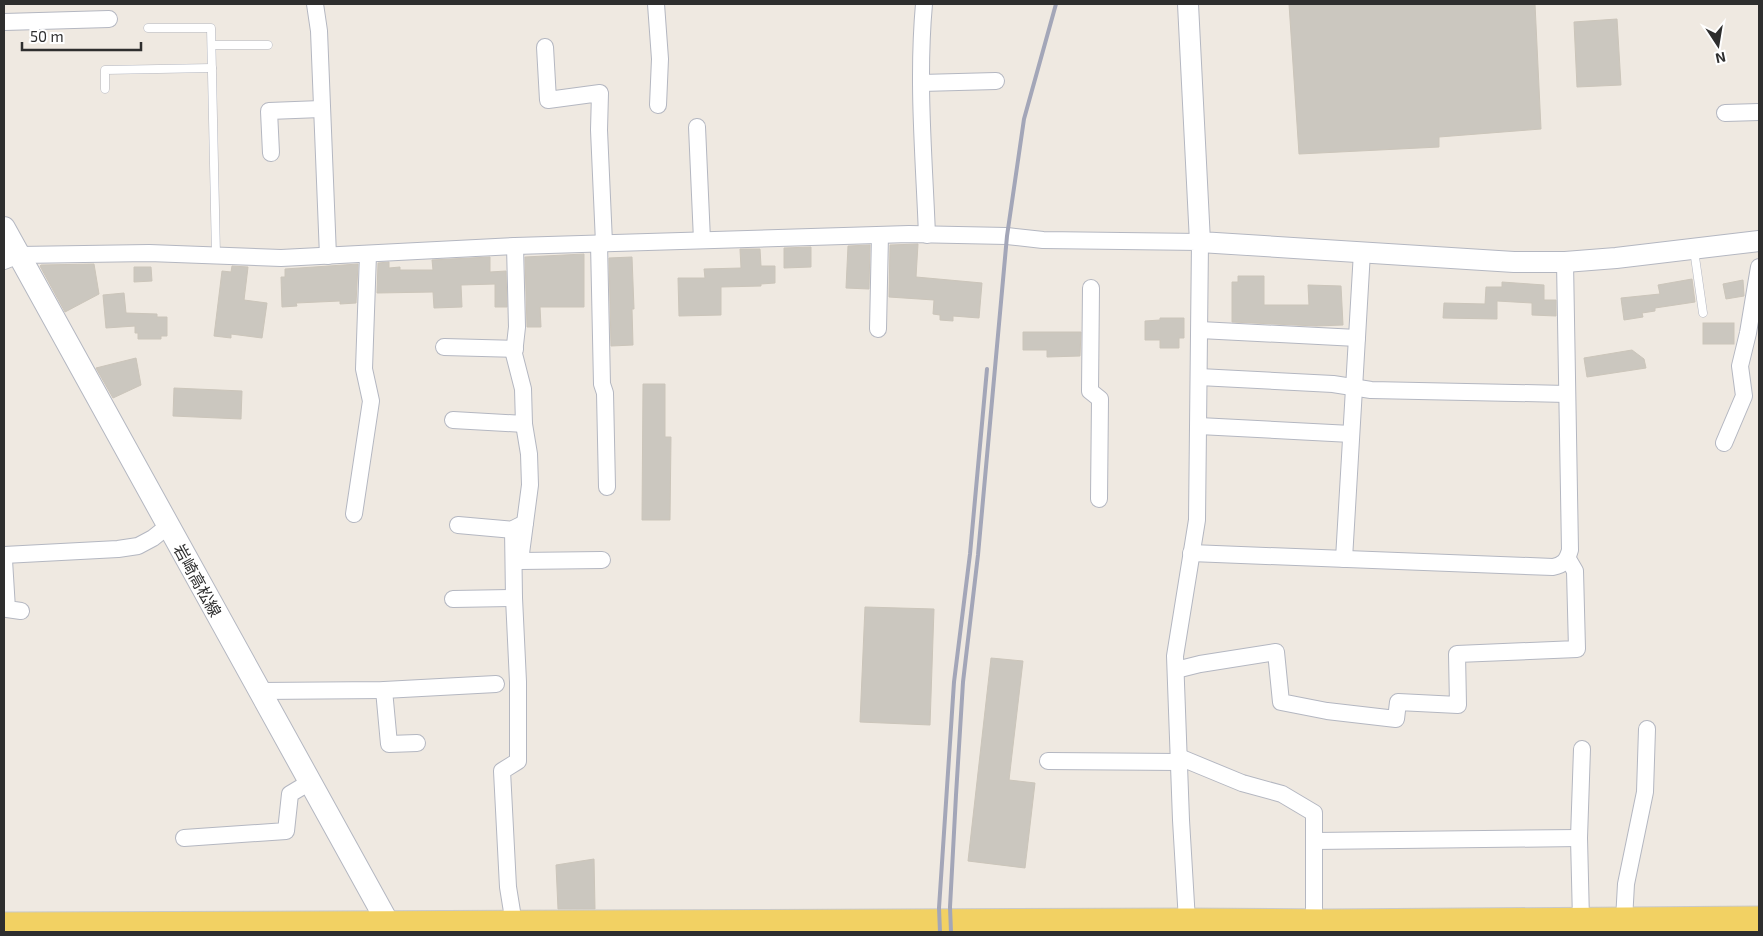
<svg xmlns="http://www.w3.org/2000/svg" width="1763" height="936" font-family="'Exo 2','Noto Sans JP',sans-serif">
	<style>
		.building { fill: #cbc7bf; stroke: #cbc5ba }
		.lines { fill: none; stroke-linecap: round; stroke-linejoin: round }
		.service-casing { stroke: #b4b7c1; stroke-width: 9 }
		.minor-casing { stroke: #b4b7c1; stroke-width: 18 }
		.tertiary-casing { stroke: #b4b7c1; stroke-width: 22 }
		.secondary-casing { stroke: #b4b7c1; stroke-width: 24 }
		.primary-casing { stroke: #c9c9c9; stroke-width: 27 }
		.service { stroke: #fff; stroke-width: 8 }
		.minor { stroke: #fff; stroke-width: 16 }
		.tertiary { stroke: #fff; stroke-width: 20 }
		.secondary { stroke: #fff; stroke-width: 22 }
		.primary { stroke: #f2d163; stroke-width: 25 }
		.rail { stroke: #a3a6b8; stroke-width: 4 }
		.labels { text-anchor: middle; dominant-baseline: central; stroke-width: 4; stroke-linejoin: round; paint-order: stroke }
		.street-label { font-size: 16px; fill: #2e2e2e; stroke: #fff }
	</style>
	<rect width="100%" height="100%" fill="#efe9e1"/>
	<g class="building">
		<path d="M 1289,4 L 1535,4 L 1541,129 L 1439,137 L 1439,147 L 1299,154 Z"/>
		<path d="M 1617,19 L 1621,85 L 1577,87 L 1574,22 Z"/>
		<path d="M 918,244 L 916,277 L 982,283 L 979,318 L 953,316 L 953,321 L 940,320 L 940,315 L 933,314 L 934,300 L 889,297 L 890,245 Z"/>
		<path d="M 870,245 L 869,289 L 846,288 L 848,246 Z"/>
		<path d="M 811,247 L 811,267 L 784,268 L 784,248 Z"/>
		<path d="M 740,249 L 760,249 L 761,266 L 775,266 L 775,283 L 761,284 L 761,286 L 721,287 L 721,315 L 679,316 L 678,278 L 705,278 L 704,269 L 741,268 Z"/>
		<path d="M 584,254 L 584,307 L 540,307 L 541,327 L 527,327 L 525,257 Z"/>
		<path d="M 490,257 L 490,272 L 506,271 L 507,307 L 495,307 L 495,284 L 461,285 L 462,307 L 434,308 L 433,292 L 377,293 L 378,263 L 389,262 L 389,268 L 400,267 L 400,270 L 433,270 L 432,260 Z"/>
		<path d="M 632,257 L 634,309 L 632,309 L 633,345 L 611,346 L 609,258 Z"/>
		<path d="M 94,264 L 99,294 L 65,312 L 40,266 L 41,265 Z"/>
		<path d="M 358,264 L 356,303 L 340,304 L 340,301 L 296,303 L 297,306 L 282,307 L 281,277 L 285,277 L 285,269 Z"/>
		<path d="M 232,266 L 248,267 L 244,300 L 267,303 L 262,338 L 231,334 L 231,338 L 214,336 L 222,271 L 231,272 Z"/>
		<path d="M 134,267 L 151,267 L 152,281 L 134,282 Z"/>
		<path d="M 1238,276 L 1264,276 L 1264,305 L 1309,305 L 1308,285 L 1341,286 L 1343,325 L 1316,326 L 1232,322 L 1232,282 L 1238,282 Z"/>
		<path d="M 1692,279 L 1695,302 L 1655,308 L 1655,311 L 1642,313 L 1643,317 L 1624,320 L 1621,298 L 1660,294 L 1658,285 Z"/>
		<path d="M 1743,280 L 1744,296 L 1726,299 L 1723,284 Z"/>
		<path d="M 1502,282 L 1544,285 L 1544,300 L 1556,300 L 1556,316 L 1532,315 L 1532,303 L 1497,301 L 1497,319 L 1443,318 L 1444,303 L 1485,304 L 1486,287 L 1502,287 Z"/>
		<path d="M 124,293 L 126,313 L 157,314 L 157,317 L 167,317 L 167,336 L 161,336 L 161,339 L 138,339 L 138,333 L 135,333 L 135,326 L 106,328 L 103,295 Z"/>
		<path d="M 1160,318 L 1184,318 L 1184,338 L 1179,338 L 1179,348 L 1160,348 L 1160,340 L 1145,340 L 1145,321 L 1160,320 Z"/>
		<rect x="1703" y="323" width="31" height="21"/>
		<path d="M 1023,332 L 1081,332 L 1080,356 L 1047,357 L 1047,350 L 1023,350 Z"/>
		<path d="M 1632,350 L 1644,359 L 1646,368 L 1587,377 L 1584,358 Z"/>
		<path d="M 136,358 L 141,385 L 113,398 L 96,368 Z"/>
		<path d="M 643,384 L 665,384 L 665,437 L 671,437 L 670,520 L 642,520 Z"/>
		<path d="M 174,388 L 242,391 L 241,419 L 173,416 Z"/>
		<path d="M 865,607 L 934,609 L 930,725 L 860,722 Z"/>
		<path d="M 991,658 L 1023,661 L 1009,780 L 1035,783 L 1025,868 L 968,861 Z"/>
		<path d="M 594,859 L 595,909 L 558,909 L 556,865 Z"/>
	</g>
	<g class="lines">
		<defs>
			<g id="service">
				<path d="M 148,28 L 211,28 L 216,255"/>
				<path d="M 212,45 L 268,45"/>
				<path d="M 105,89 L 105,70 L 212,68"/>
				<path d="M 1694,250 L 1703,313"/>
			</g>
			<g id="minor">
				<path d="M 315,4 L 319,31 L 328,256"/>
				<path d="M 656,4 L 660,59 L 658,105"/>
				<path d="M 924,4 C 917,81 924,158 927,235"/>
				<path d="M 4,22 L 109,19"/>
				<path d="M 545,47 L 548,100 L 600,93 L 599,130 L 604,243"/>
				<path d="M 921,83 L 996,81"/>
				<path d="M 1725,113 L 1759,112"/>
				<path d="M 697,127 L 702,240"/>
				<path d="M 271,153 L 269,111 L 321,109"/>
				<path d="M 599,243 L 602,384 L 605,393 L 607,487"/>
				<path d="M 4,261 L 19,255 L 149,253 L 281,258 L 515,246 L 909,234 L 1007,236 L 1043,240 L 1200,242 L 1197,520 L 1175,656 L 1181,820 L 1187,921"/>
				<path d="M 1091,288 L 1090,391 L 1100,399 L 1099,499"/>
				<path d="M 878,329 L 880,235"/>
				<path d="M 1200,330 L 1357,338"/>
				<path d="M 444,347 L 515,349"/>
				<path d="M 1199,377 L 1333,384 L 1371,390 L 1567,394"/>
				<path d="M 453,420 L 524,424 L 523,389 L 514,354 L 517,327 L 515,246"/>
				<path d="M 524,424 L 529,454 L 530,485 L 520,561 L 602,560"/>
				<path d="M 1199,426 L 1351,434"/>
				<path d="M 1724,443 L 1744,396 L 1740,366 L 1748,333 L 1759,267"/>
				<path d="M 354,514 L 371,401 L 364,369 L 368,254"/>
				<path d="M 458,525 L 514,530"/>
				<path d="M 1191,553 L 1553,567 C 1563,565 1567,561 1570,550 L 1565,262"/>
				<path d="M 4,555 L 118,549 L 138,546 L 153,538 L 168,526"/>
				<path d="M 1344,559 L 1362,252"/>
				<path d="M 4,560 L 7,609 L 21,611"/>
				<path d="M 453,599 L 514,598"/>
				<path d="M 1176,670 L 1200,664 L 1276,652 L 1281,702 L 1327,711 L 1396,719 L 1398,702 L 1458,705 L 1457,654 L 1577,649 L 1575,571 L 1568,559"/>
				<path d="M 384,690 L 389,744 L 417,743"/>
				<path d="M 260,691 L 384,690 L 496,684"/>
				<path d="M 1179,757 L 1242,783 L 1282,794 L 1314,813 L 1314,930"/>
				<path d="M 1048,761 L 1179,762"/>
				<path d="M 184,838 L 286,831 L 290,794 L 310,782"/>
				<path d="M 1315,841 L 1579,838"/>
				<path d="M 1581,920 L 1579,838 L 1582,749"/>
				<path d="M 1624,920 L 1626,884 L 1645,792 L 1647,729"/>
				<path d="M 514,924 L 508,887 L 502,771 L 518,761 L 518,682 L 514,598 L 513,529 L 525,523"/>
			</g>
			<path id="tertiary" d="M 1188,4 L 1200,242 L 1514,262 L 1565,262 L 1616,258 L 1759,241"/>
			<path id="secondary" d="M 4,228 L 393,932"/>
			<path id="primary" d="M 4,925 L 1187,921 L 1328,922 L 1759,919"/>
		</defs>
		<use href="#service" class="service-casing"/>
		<use href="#minor" class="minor-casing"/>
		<use href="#tertiary" class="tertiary-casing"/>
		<use href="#secondary" class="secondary-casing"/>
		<use href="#primary" class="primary-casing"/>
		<use href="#service" class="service"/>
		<use href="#minor" class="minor"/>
		<use href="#tertiary" class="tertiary"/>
		<use href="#secondary" class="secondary"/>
		<use href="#primary" class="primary"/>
		<g class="rail">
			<path d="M 940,932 L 939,908 L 954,682 L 970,554 L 987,369"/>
			<path d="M 951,932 L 950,907 L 956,795 L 963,682 L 978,555 L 1007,236 L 1024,119 L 1056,4"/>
		</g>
	</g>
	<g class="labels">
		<g class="street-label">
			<text transform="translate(198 580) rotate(61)">岩崎高松線</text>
		</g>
	</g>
	<rect width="1763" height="936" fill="none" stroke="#2e2e2e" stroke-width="10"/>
	<g transform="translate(1718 45) rotate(168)" stroke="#ffffff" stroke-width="4" paint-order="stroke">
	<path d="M0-4L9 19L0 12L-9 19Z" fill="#2e2e2e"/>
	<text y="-8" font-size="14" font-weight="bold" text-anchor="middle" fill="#2e2e2e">N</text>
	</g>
	<path d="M22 42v8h119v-8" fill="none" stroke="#2e2e2e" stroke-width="2.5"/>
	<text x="30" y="42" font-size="15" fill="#2e2e2e" stroke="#ffffff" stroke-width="4" paint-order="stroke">50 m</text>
</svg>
